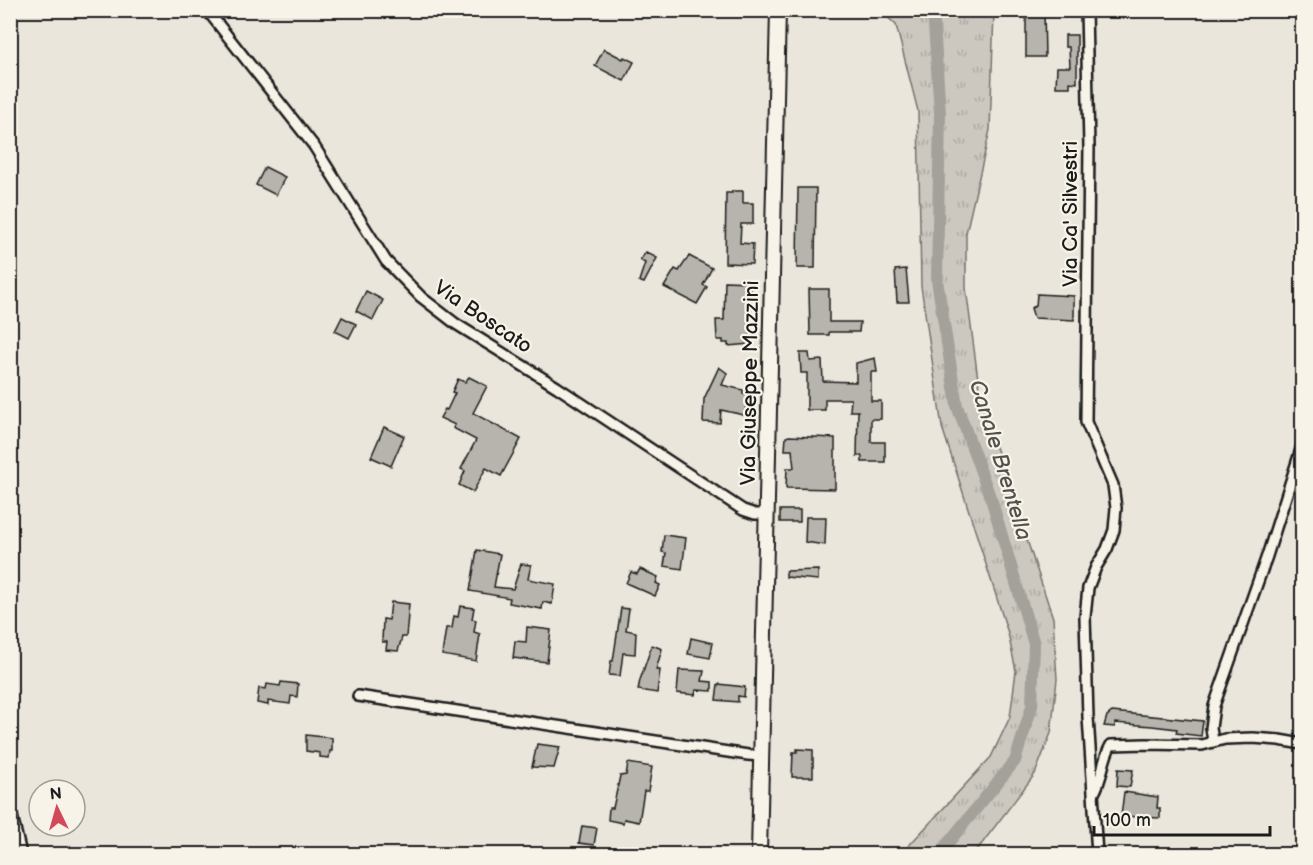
<svg xmlns="http://www.w3.org/2000/svg" width="1313" height="865" font-family="'Balsamiq Sans',sans-serif">
	<style>
		.grass { fill: url(#grass-tufts); stroke: #74726e; stroke-width: 1.5 }
		.lines { fill: none; stroke-linecap: round; stroke-linejoin: round }
		.canal { stroke: #a3a19a; stroke-width: 12 }
		.building { fill: #b6b4ac; stroke: #1c1c1c; stroke-width: 1.5 }
		.street-casing { stroke: #1c1c1c; stroke-width: 14 }
		.secondary-casing { stroke: #1c1c1c; stroke-width: 18 }
		.street { stroke: #f7f3e8; stroke-width: 9 }
		.secondary { stroke: #f7f3e8; stroke-width: 14 }
		.labels { text-anchor: middle; dominant-baseline: central; stroke-width: 4.5; stroke-linejoin: round; paint-order: stroke }
		.street-label { font-size: 21px; fill: #1c1c1c; stroke: #f7f3e8 }
		.water-label { font-size: 22px; font-style: italic; fill: #52514e; stroke: #f7f3e8 }
	</style>
	<defs>
		<pattern id="grass-tufts" width="24" height="20" patternUnits="userSpaceOnUse" patternTransform="scale(1.5)"><rect width="24" height="20" fill="#ccc8c0"/><path d="M3 7l-1-3M5 7V3M7 7l1-3M15 17l-1-3M17 17v-4M19 17l1-3" fill="none" stroke="#afaba4"/></pattern>
	</defs>
	<rect width="100%" height="100%" fill="#eae6dc"/>
	<filter id="ink" filterUnits="userSpaceOnUse"><feTurbulence type="fractalNoise" baseFrequency=".0167" numOctaves="2"/><feDisplacementMap in="SourceGraphic" scale="12" xChannelSelector="R" yChannelSelector="G"/><feConvolveMatrix kernelMatrix="1 2 1 2 8 2 1 2 1" color-interpolation-filters="sRGB"/></filter>
	<g filter="url(#ink)">
		<path class="grass" d="M 881,11 L 994,11 L 990,130 L 966,233 L 966,288 L 981,402 L 1053,618 L 1057,679 L 1051,733 L 1035,774 L 974,854 L 901,854 L 991,757 L 1010,717 L 1016,671 L 1008,633 L 942,427 L 921,286 L 918,111 L 896,25 Z"/>
		<g class="lines">
			<path class="canal" d="M 933,10 L 940,113 L 937,280 L 957,406 L 993,505 L 1034,644 L 1032,706 L 1015,761 L 939,854"/>
		</g>
		<g class="building">
			<path d="M 1026,10 L 1044,10 L 1045,57 L 1026,57 Z"/>
			<path d="M 1065,35 L 1077,35 L 1077,83 L 1070,82 L 1070,87 L 1056,87 L 1057,67 L 1070,67 L 1069,47 L 1065,47 Z"/>
			<path d="M 604,49 L 623,59 L 624,57 L 634,62 L 624,81 L 595,66 Z"/>
			<path d="M 265,167 L 285,177 L 276,195 L 256,185 Z"/>
			<path d="M 798,188 L 816,188 L 815,268 L 797,268 Z"/>
			<path d="M 732,191 L 743,191 L 743,203 L 753,203 L 753,224 L 741,224 L 740,243 L 753,244 L 752,264 L 725,263 L 726,193 L 732,193 Z"/>
			<path d="M 646,252 L 657,258 L 644,283 L 639,281 L 645,263 L 640,260 Z"/>
			<path d="M 689,256 L 712,268 L 703,285 L 707,287 L 697,304 L 664,287 L 675,269 L 679,271 Z"/>
			<path d="M 906,269 L 909,302 L 897,302 L 895,270 Z"/>
			<path d="M 725,281 L 751,282 L 750,344 L 728,346 L 728,343 L 723,343 L 723,340 L 717,340 L 716,320 L 724,320 Z"/>
			<path d="M 809,289 L 829,289 L 829,322 L 860,322 L 859,332 L 829,332 L 829,335 L 810,335 Z"/>
			<path d="M 366,291 L 383,300 L 373,320 L 356,311 Z"/>
			<path d="M 1037,294 L 1074,296 L 1074,320 L 1034,318 L 1031,308 L 1036,306 Z"/>
			<path d="M 342,317 L 356,324 L 349,338 L 335,331 Z"/>
			<path d="M 800,353 L 809,353 L 810,361 L 822,360 L 823,381 L 856,382 L 856,363 L 875,358 L 877,372 L 871,372 L 871,401 L 881,401 L 881,419 L 871,419 L 871,442 L 885,442 L 885,462 L 862,462 L 862,456 L 857,456 L 858,411 L 850,411 L 851,399 L 825,399 L 825,410 L 807,410 L 807,373 L 801,373 Z"/>
			<path d="M 719,367 L 727,373 L 722,385 L 743,390 L 743,394 L 749,395 L 744,415 L 721,410 L 720,423 L 703,422 L 704,399 Z"/>
			<path d="M 469,377 L 487,386 L 473,413 L 521,439 L 501,476 L 486,468 L 473,492 L 459,485 L 465,471 L 461,469 L 476,440 L 453,428 L 455,425 L 440,418 L 445,409 L 447,410 L 455,393 L 452,392 L 458,379 L 465,382 Z"/>
			<path d="M 384,427 L 404,436 L 391,466 L 371,457 Z"/>
			<path d="M 789,436 L 835,438 L 835,489 L 786,488 L 787,468 L 794,468 L 792,450 L 785,450 L 786,437 Z"/>
			<rect x="780" y="510" width="20" height="12"/>
			<path d="M 806,517 L 826,517 L 825,545 L 805,542 Z"/>
			<path d="M 664,535 L 686,538 L 682,569 L 664,566 L 666,553 L 662,552 Z"/>
			<path d="M 477,550 L 500,554 L 494,587 L 513,589 L 521,564 L 531,565 L 528,579 L 555,584 L 552,604 L 543,602 L 542,609 L 509,603 L 510,598 L 470,591 Z"/>
			<path d="M 640,569 L 658,577 L 656,583 L 660,585 L 655,596 L 626,583 L 631,572 L 637,574 Z"/>
			<path d="M 818,570 L 818,580 L 786,577 L 786,571 Z"/>
			<path d="M 391,602 L 409,604 L 406,637 L 402,637 L 398,651 L 386,650 L 387,642 L 382,642 L 383,619 L 389,620 Z"/>
			<path d="M 460,606 L 474,608 L 472,619 L 476,620 L 474,632 L 480,634 L 476,661 L 442,655 L 446,628 L 452,628 L 454,616 L 458,617 Z"/>
			<path d="M 621,608 L 629,609 L 626,630 L 636,632 L 635,654 L 623,653 L 620,676 L 609,675 L 611,661 L 613,661 Z"/>
			<path d="M 527,627 L 551,630 L 547,662 L 513,658 L 515,641 L 526,642 Z"/>
			<path d="M 691,638 L 713,643 L 710,658 L 688,654 Z"/>
			<path d="M 652,645 L 662,649 L 656,670 L 660,670 L 657,693 L 638,690 L 640,680 Z"/>
			<path d="M 679,670 L 704,671 L 702,681 L 712,682 L 712,691 L 696,690 L 695,695 L 677,693 Z"/>
			<path d="M 281,682 L 298,684 L 297,697 L 291,696 L 290,704 L 268,701 L 268,705 L 257,703 L 259,688 L 266,689 L 267,684 L 280,686 Z"/>
			<path d="M 718,684 L 745,687 L 744,697 L 738,696 L 738,702 L 716,700 Z"/>
			<path d="M 1112,712 L 1203,721 L 1201,736 L 1176,733 L 1177,729 L 1152,726 L 1115,723 L 1115,727 L 1104,726 L 1107,716 Z"/>
			<path d="M 306,735 L 332,738 L 332,751 L 330,751 L 329,758 L 320,757 L 320,753 L 306,751 Z"/>
			<path d="M 537,744 L 560,747 L 554,768 L 532,767 Z"/>
			<path d="M 797,749 L 813,750 L 813,777 L 792,777 L 793,752 L 797,752 Z"/>
			<path d="M 628,763 L 652,767 L 648,791 L 644,791 L 639,822 L 624,819 L 623,823 L 608,820 L 609,808 L 613,808 L 620,776 L 626,775 Z"/>
			<path d="M 1118,769 L 1133,770 L 1130,787 L 1117,786 Z"/>
			<path d="M 1124,792 L 1158,797 L 1157,808 L 1160,808 L 1160,818 L 1121,816 Z"/>
			<path d="M 582,826 L 597,828 L 594,845 L 579,843 Z"/>
		</g>
		<g class="lines">
			<defs>
				<g id="street">
					<path d="M 207,10 L 314,146 L 386,261 L 421,297 L 456,324 L 557,387 L 743,510 L 755,514 L 768,514"/>
					<path d="M 1086,10 L 1089,147 L 1086,422 L 1113,485 L 1116,508 L 1114,530 L 1107,549 L 1096,567 L 1088,588 L 1085,617 L 1088,717 L 1097,854"/>
					<path d="M 358,696 L 748,755 L 761,756"/>
					<path d="M 1213,741 L 1211,728 L 1214,706 L 1267,556 L 1302,446"/>
					<path d="M 1094,793 C 1103,778 1102,760 1111,745 L 1146,744 L 1202,745 L 1225,739 L 1253,738 L 1279,740 L 1302,744"/>
					<path d="M 10,807 L 21,854"/>
				</g>
				<path id="secondary" d="M 759,854 L 778,10"/>
			</defs>
			<use href="#street" class="street-casing"/>
			<use href="#secondary" class="secondary-casing"/>
			<use href="#street" class="street"/>
			<use href="#secondary" class="secondary"/>
		</g>
	</g>
	<g class="labels">
		<g class="street-label">
			<text transform="translate(1070 214) rotate(-90)">Via Ca' Silvestri</text>
			<text transform="translate(483 317) rotate(34)">Via Boscato</text>
			<text transform="translate(750 383) rotate(-89)">Via Giuseppe Mazzini</text>
		</g>
		<g class="water-label">
			<text transform="translate(1000 460) rotate(73)">Canale Brentella</text>
		</g>
	</g>
	<rect width="1313" height="865" fill="none" stroke="#f7f3e8" stroke-width="36"/>
	<rect x="18" y="18" width="1277" height="829" fill="none" stroke="#1c1c1c" stroke-width="2" filter="url(#ink)"/>
	<g transform="translate(57 808) rotate(355)"><circle r="28" fill="#f7f3e8" stroke="#9f9d96" stroke-width="1.5"/>
	<path d="M0-4.5L10 22L0 15L-10 22Z" fill="#d1495b"/>
	<text y="-9" font-size="16" font-weight="bold" text-anchor="middle" fill="#1c1c1c">N</text>
	</g>
	<path d="M1094 826v9h176v-9" fill="none" stroke="#1c1c1c" stroke-width="3"/>
	<text x="1103" y="826" font-size="18" fill="#1c1c1c" stroke="#f7f3e8" stroke-width="4.5" paint-order="stroke">100 m</text>
</svg>
